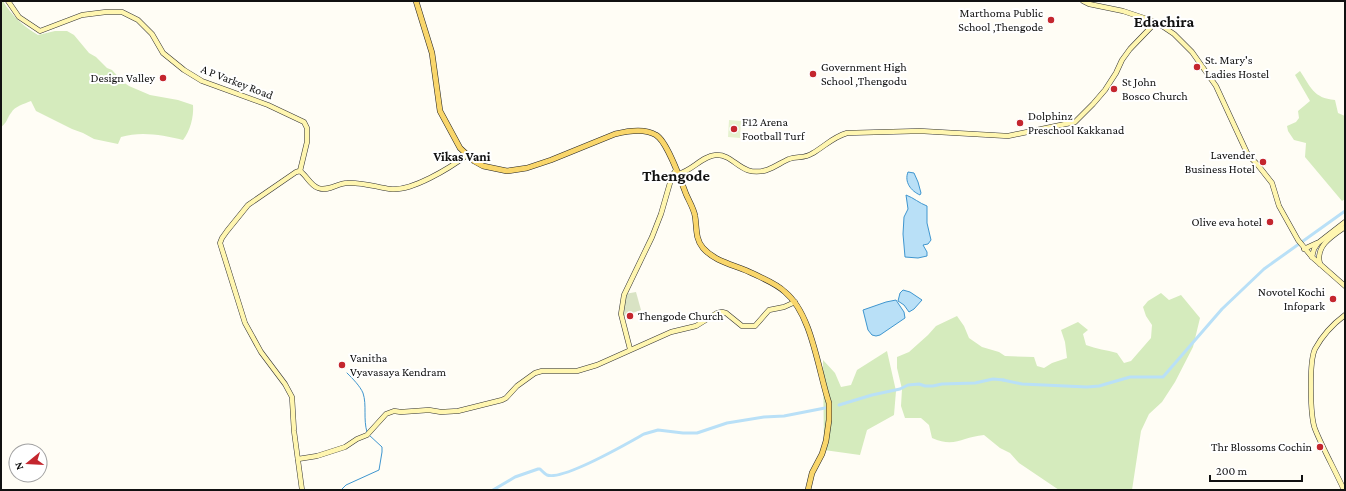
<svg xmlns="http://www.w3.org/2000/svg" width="1346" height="491" font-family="'Crimson Pro',serif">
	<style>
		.green { fill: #d5ebbd }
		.cemetery { fill: #d9e3c4 }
		.pitch { fill: #e6f2cf }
		.water { fill: #b9e0f7; stroke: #3f96cf }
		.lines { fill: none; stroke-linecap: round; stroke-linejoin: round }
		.stream { stroke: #3f96cf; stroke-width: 1 }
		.canal { stroke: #b9e0f7; stroke-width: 3 }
		.secondary-casing { stroke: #333; stroke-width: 5.5 }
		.primary-casing { stroke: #222; stroke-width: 6 }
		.secondary { stroke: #fff6b0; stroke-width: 4.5 }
		.primary { stroke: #f9d66b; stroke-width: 5 }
		.poi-dot { fill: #c4262e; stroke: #fff; stroke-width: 1.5 }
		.labels { text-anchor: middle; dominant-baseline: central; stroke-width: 4; stroke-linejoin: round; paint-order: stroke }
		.poi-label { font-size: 12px; fill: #111; stroke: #fff; text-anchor: start }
		.street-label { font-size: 12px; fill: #111; stroke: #fff }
		.neighbourhood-label { font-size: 13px; font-weight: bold; fill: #111; stroke: #fff }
		.district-label { font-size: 16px; font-weight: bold; fill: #111; stroke: #fff }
	</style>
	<rect width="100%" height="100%" fill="#fffdf5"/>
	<g class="green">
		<path d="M 1,1 L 3,1 C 11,15 24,27 38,35 L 55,31 L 67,31 L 74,35 L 89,53 L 96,57 L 107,68 L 112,70 L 123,82 L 129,86 L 150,95 L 178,100 L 193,105 C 194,117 190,131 183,140 C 163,135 141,131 121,137 L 118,144 L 94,139 L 83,133 L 72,129 L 36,111 L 31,101 C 24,104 15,106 11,113 C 7,118 7,123 1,127 Z"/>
		<path d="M 1300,71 C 1311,87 1313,98 1335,100 L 1338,113 L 1345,116 L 1345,199 L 1342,201 L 1305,157 L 1306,143 L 1294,140 L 1288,131 L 1287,126 L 1296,122 L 1299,118 L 1298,111 L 1310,101 L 1295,75 Z"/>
		<path d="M 1161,293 L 1169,300 L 1181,295 L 1200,318 L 1193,347 L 1175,382 L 1162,402 L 1149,414 L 1141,431 L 1132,490 L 1059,490 L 1019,463 L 1010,453 L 1000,448 L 984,435 C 962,437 955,448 932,438 L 929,425 L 921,418 L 905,418 L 901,406 L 902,389 L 897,368 L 897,357 L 909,352 L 928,335 L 936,326 L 957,316 L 964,326 L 969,338 L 982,347 L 999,352 L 1005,356 L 1034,357 L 1037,366 L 1044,368 L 1052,363 L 1067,358 L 1065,342 L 1061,330 L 1078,322 L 1088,330 L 1083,334 L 1086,345 C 1096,349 1107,350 1117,353 L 1124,363 L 1131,361 L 1151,338 L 1152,325 L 1146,316 L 1143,307 L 1148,301 Z"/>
		<path d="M 887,351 L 896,391 L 894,415 L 867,430 L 860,455 L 824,450 L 823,360 L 835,373 L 841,387 L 851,385 L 857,370 Z"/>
	</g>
	<path class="cemetery" d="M 636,292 L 641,310 L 624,316 L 625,294 Z"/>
	<path class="pitch" d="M 729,120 L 741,121 L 740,138 L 728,137 Z"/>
	<g class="water">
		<path d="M 908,172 L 914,173 L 918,182 L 921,193 L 920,195 C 911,191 904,182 908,172 Z"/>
		<path d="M 906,195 C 914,198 919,203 927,206 L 927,223 L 931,240 L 928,244 L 923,245 L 927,252 L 927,256 L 918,258 L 905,257 L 903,234 L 904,217 L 908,209 Z"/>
		<path d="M 903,290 L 910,292 L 922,300 L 914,309 L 909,312 L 904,305 L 898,301 L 900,293 Z"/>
		<path d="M 896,300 L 904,312 L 905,318 L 880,335 L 876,336 L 872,335 L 868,330 L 863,310 L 886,302 Z"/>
	</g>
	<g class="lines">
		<g class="stream">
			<path d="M 347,373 C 353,379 360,386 363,393 C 367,405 363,419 367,432"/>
			<path d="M 341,490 L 346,485 L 379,470 L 382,452 L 382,447 L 369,435"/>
		</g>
		<g class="canal">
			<path d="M 1003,380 L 1022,384 L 1087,387 L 1099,386 L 1130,377 L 1163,377 L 1222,309 L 1264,269 L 1345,211"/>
			<path d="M 839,405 L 872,395 L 900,389 L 908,385 L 919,384 L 925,386 L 933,386 L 942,384 L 975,383 L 993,379 L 1004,380"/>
			<path d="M 493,490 L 515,477 L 538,469 L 540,469 C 542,471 545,474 547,475 C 563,481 628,443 644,434 L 658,430 L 683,433 L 697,433 L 727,423 L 764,417 L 784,416 L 825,408"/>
		</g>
		<defs>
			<g id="secondary">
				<path d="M 8,1 L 19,17 L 40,31 L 82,15 L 106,12 L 122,12 L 138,20 L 152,34 L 163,53 L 184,70 L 202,81 L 268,105 L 304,122 L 307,128 L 307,142 L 300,171"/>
				<path d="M 1083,1 L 1089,4 L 1123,11 L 1156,22 L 1174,34 L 1192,52 L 1216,86 L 1248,155 L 1257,164 L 1272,183 L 1279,206 L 1298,240 L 1312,257 L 1345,286"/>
				<path d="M 300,171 L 296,172 L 248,205 L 227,231 L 222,238 L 220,243 L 245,323 L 261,352 L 285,384 L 292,397 L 294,431 L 302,490"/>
				<path d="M 300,171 C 307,176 310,185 318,188 C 328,192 338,183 347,183 C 362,182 376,187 390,189 C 411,192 450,168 467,155"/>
				<path d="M 678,174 C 692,171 702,156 716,155 C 735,154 740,178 767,170 C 775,167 782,162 789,159 C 798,156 804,159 813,153 C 825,146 833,137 847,133 L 920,131 L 1008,136 L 1075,122 L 1093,104 L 1105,90 L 1116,73 L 1122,60 L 1130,49 L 1156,22"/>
				<path d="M 1304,249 L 1317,243"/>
				<path d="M 1312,257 L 1314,249 L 1318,243 L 1345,222"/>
				<path d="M 1320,264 C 1315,246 1332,236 1345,227"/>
				<path d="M 630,349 L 621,314 L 624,295 L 652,237 L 661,214 L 672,176 L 676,170"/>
				<path d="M 298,459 L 317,456 L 345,447 L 357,439 L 367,435 L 386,414 L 394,411 L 401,412 L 429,410 L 441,412 L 458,411 L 502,400 L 506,398 L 517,386 L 535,373 L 542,371 L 577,371 L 597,365 L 671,332 L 696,326 L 717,313 L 722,312 L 726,313 L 742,326 L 755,326 L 769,310 L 784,307 L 795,302"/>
				<path d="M 1344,490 C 1335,470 1323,449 1315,429 C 1310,416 1309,361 1315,349 C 1322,336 1333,324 1345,315"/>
			</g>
			<path id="primary" d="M 416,1 L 432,53 L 440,111 L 460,148 L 474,161 L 483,166 L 507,171 L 527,168 L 551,160 L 615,134 C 627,131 645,128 656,135 C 667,141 681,181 686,194 C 689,201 694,209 695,216 C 697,227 695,239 703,248 C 716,263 737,265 754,274 C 764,279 777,284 785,292 C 812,314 818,370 829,403 L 829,420 L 826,441 L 822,454 L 812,473 L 808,490"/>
		</defs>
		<use href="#secondary" class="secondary-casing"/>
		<use href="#primary" class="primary-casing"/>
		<use href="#secondary" class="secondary"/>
		<use href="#primary" class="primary"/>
	</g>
	<g class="poi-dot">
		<circle cx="1051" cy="20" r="4"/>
		<circle cx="1197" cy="67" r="4"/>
		<circle cx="813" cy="74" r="4"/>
		<circle cx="163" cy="78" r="4"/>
		<circle cx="1114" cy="89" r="4"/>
		<circle cx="1020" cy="123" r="4"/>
		<circle cx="734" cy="129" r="4"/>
		<circle cx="1263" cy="162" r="4"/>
		<circle cx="1270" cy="222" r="4"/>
		<circle cx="1333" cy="299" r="4"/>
		<circle cx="630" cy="316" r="4"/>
		<circle cx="342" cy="365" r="4"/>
		<circle cx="1320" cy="447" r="4"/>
	</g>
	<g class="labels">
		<g class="poi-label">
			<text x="1043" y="13" text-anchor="end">Marthoma Public<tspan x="1043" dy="14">School ,Thengode</tspan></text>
			<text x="1205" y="60">St. Mary's<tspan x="1205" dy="14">Ladies Hostel</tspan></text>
			<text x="821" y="67">Government High<tspan x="821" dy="14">School ,Thengodu</tspan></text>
			<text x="155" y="78" text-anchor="end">Design Valley</text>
			<text x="1122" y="82">St John<tspan x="1122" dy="14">Bosco Church</tspan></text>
			<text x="1028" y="116">Dolphinz<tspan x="1028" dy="14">Preschool Kakkanad</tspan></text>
			<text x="742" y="122">F12 Arena<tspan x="742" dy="14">Football Turf</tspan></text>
			<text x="1255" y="155" text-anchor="end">Lavender<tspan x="1255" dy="14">Business Hotel</tspan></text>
			<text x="1262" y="222" text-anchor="end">Olive eva hotel</text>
			<text x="1325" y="292" text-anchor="end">Novotel Kochi<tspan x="1325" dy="14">Infopark</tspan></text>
			<text x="638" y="316">Thengode Church</text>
			<text x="350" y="358">Vanitha<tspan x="350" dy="14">Vyavasaya Kendram</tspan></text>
			<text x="1312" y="447" text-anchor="end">Thr Blossoms Cochin</text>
		</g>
		<g class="street-label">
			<text transform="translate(237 82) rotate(21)">A P Varkey Road</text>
		</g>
		<g class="neighbourhood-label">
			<text x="462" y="156">Vikas Vani</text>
		</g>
		<g class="district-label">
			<text x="1164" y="21">Edachira</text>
			<text x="676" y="175">Thengode</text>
		</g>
	</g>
	<rect width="1346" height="491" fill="none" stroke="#111111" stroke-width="4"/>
	<g transform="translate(28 463) rotate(252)"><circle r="19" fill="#ffffff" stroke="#a0a0a0"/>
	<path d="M0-3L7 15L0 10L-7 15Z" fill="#c4262e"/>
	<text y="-6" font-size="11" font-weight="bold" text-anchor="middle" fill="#111111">N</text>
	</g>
	<path d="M1210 475v6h92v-6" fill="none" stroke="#111111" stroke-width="2"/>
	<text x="1216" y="475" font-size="12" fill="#111111" stroke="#ffffff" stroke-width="3" paint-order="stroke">200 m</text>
</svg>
